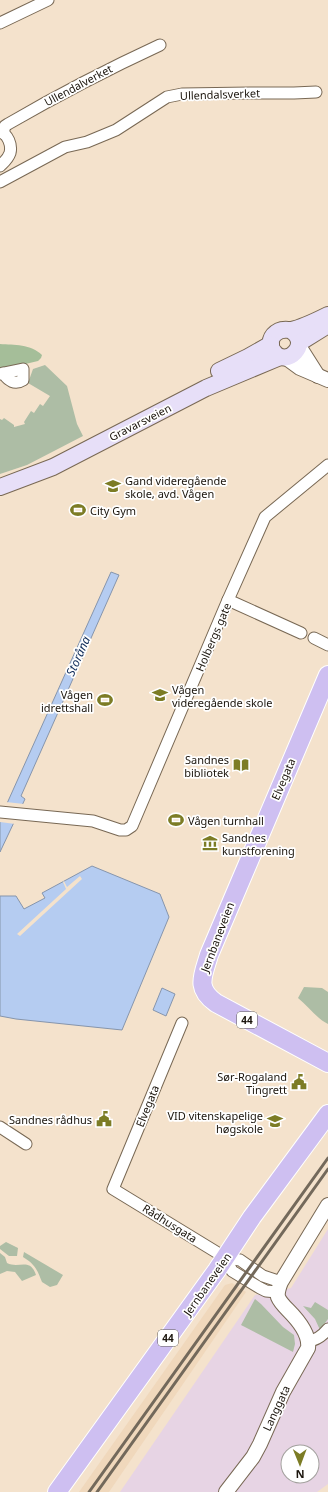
<svg xmlns="http://www.w3.org/2000/svg" width="328" height="1492" font-family="'Noto Sans',sans-serif">
	<style>
		.commercial { fill: #e7d4e4; fill-rule: evenodd }
		.built { fill: #f0d8bc }
		.green { fill: #adbda5 }
		.forest { fill: #a5be99 }
		.water { fill: #b5ccf1; stroke: #8695ac }
		.pier { fill: #f4e2cc }
		.lines { fill: none; stroke-linecap: round; stroke-linejoin: round }
		.minor-casing { stroke: #786854; stroke-width: 13 }
		.tertiary-casing { stroke: #786854; stroke-width: 16 }
		.secondary-casing { stroke: #786854; stroke-width: 18 }
		.primary-casing { stroke: #fff; stroke-width: 20 }
		.minor { stroke: #fff; stroke-width: 11 }
		.tertiary { stroke: #fff; stroke-width: 14 }
		.secondary { stroke: #e7dff8; stroke-width: 16 }
		.primary { stroke: #cebff1; stroke-width: 18 }
		.rail { stroke: #73695b; stroke-width: 3 }
		.labels { text-anchor: middle; dominant-baseline: central; stroke-width: 3.5; stroke-linejoin: round; paint-order: stroke }
		.shield { fill: #fff; stroke: #5f5a55; stroke-width: 1 }
		.shield-label { font-size: 10px; font-weight: bold; fill: #1a140c }
		.street-label { font-size: 11px; fill: #1a140c; stroke: #fff }
		.poi-label { font-size: 11px; fill: #1a140c; stroke: #fff; text-anchor: start }
		.water-label { font-size: 12px; font-style: italic; fill: #112d5a; stroke: #fff }
	</style>
	<rect width="100%" height="100%" fill="#f4e2cc"/>
	<path class="commercial" d="M 328,1229 L 328,1484 L 317,1492 L 120,1492 L 255,1295 L 291,1288 ZM 288,1452 L 312,1452 L 312,1476 L 288,1476 Z"/>
	<path class="built" d="M 232,1283 L 246,1292 L 109,1492 L 79,1492 L 225,1285 Z"/>
	<g class="green">
		<path d="M 45,365 L 67,386 L 77,424 L 83,436 L 27,465 L 0,474 L 0,419 L 2,420 L 4,418 L 14,425 L 14,427 L 25,424 L 24,422 L 31,411 L 34,413 L 40,404 L 43,406 L 50,396 L 28,383 L 33,369 Z"/>
		<path d="M 304,987 L 322,988 L 328,992 L 328,1024 C 316,1018 308,1006 298,998 Z"/>
		<path d="M 6,1242 L 18,1248 L 17,1256 L 9,1256 L 0,1249 L 0,1246 Z"/>
		<path d="M 24,1252 L 63,1275 L 57,1285 L 50,1287 L 42,1282 C 37,1270 36,1265 23,1257 Z"/>
		<path d="M 0,1253 L 5,1257 L 7,1263 C 19,1269 30,1257 36,1275 L 22,1281 L 15,1272 L 7,1271 L 0,1274 Z"/>
		<path d="M 255,1299 L 261,1304 L 283,1327 L 294,1335 L 295,1344 L 293,1352 L 241,1325 Z"/>
		<path d="M 315,1302 L 328,1310 L 328,1319 L 320,1330 L 315,1319 L 303,1306 L 311,1308 Z"/>
	</g>
	<path class="forest" d="M 0,344 C 14,345 31,344 42,355 L 41,358 L 38,361 L 0,370 Z"/>
	<g class="water">
		<path d="M 111,572 L 119,575 L 21,796 L 25,799 L 0,852 L 0,819 Z"/>
		<path d="M 92,866 L 160,894 L 169,917 L 122,1030 L 16,1019 L 0,1016 L 0,896 L 16,896 L 24,909 L 45,898 L 42,893 Z"/>
		<path d="M 162,988 L 175,994 L 166,1016 L 153,1010 Z"/>
	</g>
	<g class="pier">
		<path d="M 6,802 L 24,804 L 15,824 L 0,822 L 0,815 Z"/>
		<path d="M 80,876 L 82,879 L 20,936 L 17,934 L 66,889 L 63,882 L 64,881 L 67,887 Z"/>
	</g>
	<g class="lines">
		<defs>
			<g id="minor">
				<path d="M 0,23 L 48,0"/>
				<path d="M 0,132 C 8,134 12,145 10,153 C 8,159 4,162 0,166"/>
				<path d="M 3,133 L 5,126 L 8,124 C 58,95 108,69 160,45"/>
				<path d="M 0,182 L 65,147 L 87,142 L 116,130 L 167,97 L 182,94 L 250,93 L 294,93 L 316,92"/>
				<path d="M 0,374 L 23,369 L 23,380 C 15,385 8,381 3,373"/>
				<path d="M 228,600 L 301,633"/>
				<path d="M 314,638 L 328,645"/>
				<path d="M 0,812 L 93,821 L 120,830 L 126,830 L 132,826 L 228,600 L 265,517 L 328,465"/>
				<path d="M 182,1023 L 113,1189 L 226,1258 L 240,1260 L 263,1276 L 281,1282"/>
				<path d="M 0,1127 L 26,1144"/>
				<path d="M 226,1258 L 232,1271 L 260,1288 L 266,1291 L 277,1292"/>
				<path d="M 309,1341 C 317,1340 323,1335 328,1329"/>
			</g>
			<g id="tertiary">
				<path d="M 299,346 L 318,376"/>
				<path d="M 285,357 L 300,368 L 328,380"/>
				<path d="M 226,1492 L 253,1457 L 260,1444 L 283,1392 L 308,1348 C 310,1334 298,1320 288,1310 C 284,1306 280,1302 278,1297 C 277,1292 279,1287 281,1282 L 328,1205"/>
			</g>
			<g id="secondary">
				<path d="M 290,330 C 313,343 286,369 274,352 C 271,349 270,344 271,340 C 272,336 275,333 279,331 C 283,329 287,330 291,330 C 302,328 318,320 328,315"/>
				<path d="M 299,343 L 328,325"/>
				<path d="M 219,371 L 248,357 L 271,344"/>
				<path d="M 0,487 L 53,467 L 206,388 L 280,357"/>
			</g>
			<g id="primary">
				<path d="M 328,675 L 209,955 C 203,976 195,988 216,1003 L 328,1063"/>
				<path d="M 57,1492 L 217,1270 L 252,1217 L 328,1114"/>
			</g>
		</defs>
		<use href="#minor" class="minor-casing"/>
		<use href="#tertiary" class="tertiary-casing"/>
		<use href="#secondary" class="secondary-casing"/>
		<use href="#primary" class="primary-casing"/>
		<use href="#minor" class="minor"/>
		<use href="#tertiary" class="tertiary"/>
		<use href="#secondary" class="secondary"/>
		<use href="#primary" class="primary"/>
		<g class="rail">
			<path d="M 89,1492 L 328,1158"/>
			<path d="M 97,1492 L 328,1169"/>
		</g>
	</g>
	<defs>
		<symbol id="school-bare" viewBox="-9 -9 18 18"><path d="M0-5L7-2L0 1L-7-2ZM-4 1L0 2.5L4 1V4Q0 6-4 4Z" fill="#7c7c25" stroke="#fff" stroke-width="2.5" paint-order="stroke"/></symbol>
		<symbol id="stadium-bare" viewBox="-9 -9 18 18"><path d="M0-5a6.5 5 0 1 0 0 10a6.5 5 0 1 0 0-10ZM-3.5-1.8h7v3.6h-7Z" fill="#7c7c25" stroke="#fff" stroke-width="2.5" paint-order="stroke"/></symbol>
		<symbol id="library-bare" viewBox="-9 -9 18 18"><path d="M-6-4Q-3-5.5-.7-3.5V5Q-3 3-6 4ZM6-4Q3-5.5 .7-3.5V5Q3 3 6 4Z" fill="#7c7c25" stroke="#fff" stroke-width="2.5" paint-order="stroke"/></symbol>
		<symbol id="museum-bare" viewBox="-9 -9 18 18"><path d="M0-6L6-3V-2H-6V-3ZM-5-1h2V3h-2ZM-1-1h2V3h-2ZM3-1h2V3H3ZM-6 4H6V6H-6Z" fill="#7c7c25" stroke="#fff" stroke-width="2.5" paint-order="stroke"/></symbol>
		<symbol id="civic-bare" viewBox="-9 -9 18 18"><path d="M-.6-6.5H3V-4.5H.6V-3L4-1V1h2V6H-6V1h2V-1L-.6-3ZM-1.2 2.5V6h2.4V2.5Z" fill="#7c7c25" stroke="#fff" stroke-width="2.5" paint-order="stroke"/></symbol>
		<symbol id="university-bare" viewBox="-9 -9 18 18"><path d="M0-5L7-2L0 1L-7-2ZM-4 1L0 2.5L4 1V4Q0 6-4 4Z" fill="#7c7c25" stroke="#fff" stroke-width="2.5" paint-order="stroke"/></symbol>
	</defs>
	<g fill-rule="evenodd">
		<use href="#school-bare" x="102" y="475" width="22" height="22"/>
		<use href="#stadium-bare" x="67" y="499" width="22" height="22"/>
		<use href="#school-bare" x="149" y="684" width="22" height="22"/>
		<use href="#stadium-bare" x="94" y="689" width="22" height="22"/>
		<use href="#library-bare" x="230" y="754" width="22" height="22"/>
		<use href="#stadium-bare" x="165" y="809" width="22" height="22"/>
		<use href="#museum-bare" x="199" y="832" width="22" height="22"/>
		<use href="#civic-bare" x="288" y="1071" width="22" height="22"/>
		<use href="#civic-bare" x="93" y="1108" width="22" height="22"/>
		<use href="#university-bare" x="264" y="1110" width="22" height="22"/>
	</g>
	<g class="labels">
		<g class="shield">
			<rect x="237" y="1012" width="20" height="16" rx="3"/>
			<rect x="158" y="1330" width="20" height="16" rx="3"/>
		</g>
		<g class="shield-label">
			<text x="247" y="1020">44</text>
			<text x="168" y="1338">44</text>
		</g>
		<g class="street-label">
			<text transform="translate(78 85) rotate(-28)">Ullendalverket</text>
			<text transform="translate(220 94) rotate(-2)">Ullendalsverket</text>
			<text transform="translate(140 422) rotate(-27)">Gravarsveien</text>
			<text transform="translate(213 637) rotate(-67)">Holbergs gate</text>
			<text transform="translate(283 779) rotate(-67)">Elvegata</text>
			<text transform="translate(217 937) rotate(-69)">Jernbaneveien</text>
			<text transform="translate(147 1106) rotate(-68)">Elvegata</text>
			<text transform="translate(170 1223) rotate(32)">Rådhusgata</text>
			<text transform="translate(207 1284) rotate(-55)">Jernbaneveien</text>
			<text transform="translate(276 1408) rotate(-65)">Langgata</text>
		</g>
		<g class="poi-label">
			<text x="125" y="480">Gand videregående<tspan x="125" dy="13">skole, avd. Vågen</tspan></text>
			<text x="90" y="510">City Gym</text>
			<text x="172" y="689">Vågen<tspan x="172" dy="13">videregående skole</tspan></text>
			<text x="93" y="694" text-anchor="end">Vågen<tspan x="93" dy="13">idrettshall</tspan></text>
			<text x="229" y="759" text-anchor="end">Sandnes<tspan x="229" dy="13">bibliotek</tspan></text>
			<text x="188" y="820">Vågen turnhall</text>
			<text x="222" y="837">Sandnes<tspan x="222" dy="13">kunstforening</tspan></text>
			<text x="287" y="1076" text-anchor="end">Sør-Rogaland<tspan x="287" dy="13">Tingrett</tspan></text>
			<text x="263" y="1115" text-anchor="end">VID vitenskapelige<tspan x="263" dy="13">høgskole</tspan></text>
			<text x="92" y="1119" text-anchor="end">Sandnes rådhus</text>
		</g>
		<g class="water-label">
			<text transform="translate(78 656) rotate(-66)">Storåna</text>
		</g>
	</g>
	<g transform="translate(300 1464) rotate(179)"><circle r="19" fill="#ffffff" stroke="#a3a19e"/>
	<path d="M0-3L7 15L0 10L-7 15Z" fill="#7c7c25"/>
	<text y="-6" font-size="11" font-weight="bold" text-anchor="middle" fill="#1a140c">N</text>
	</g>
</svg>
